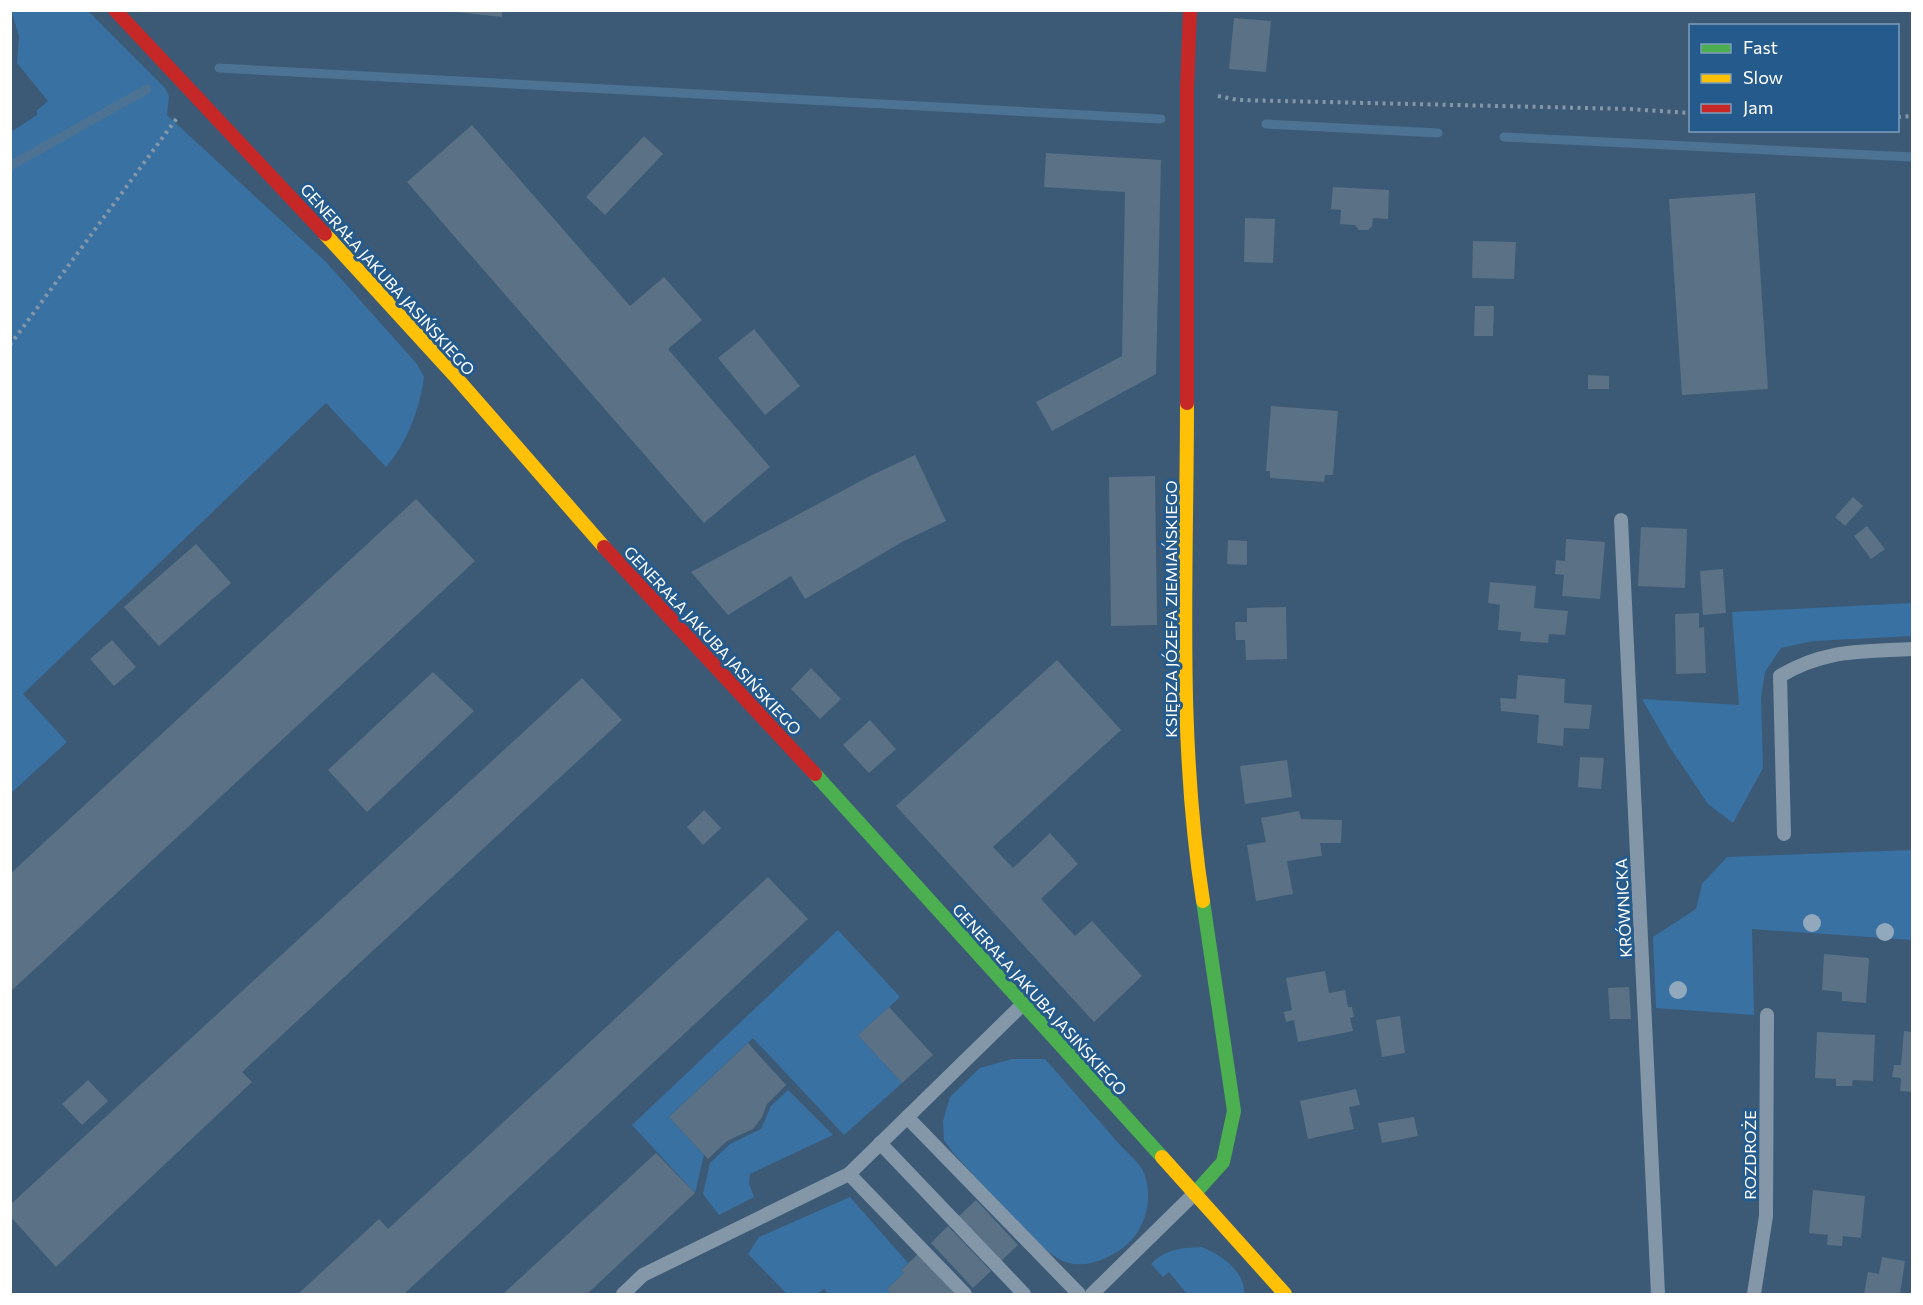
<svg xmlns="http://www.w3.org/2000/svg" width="1923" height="1305" font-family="Commissioner,sans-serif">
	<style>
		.green { fill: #3971a2 }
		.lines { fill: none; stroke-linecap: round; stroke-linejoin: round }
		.stream { stroke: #4d7394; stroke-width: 9 }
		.building { fill: #5a7186 }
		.path { stroke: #8397a9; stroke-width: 4; stroke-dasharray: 3 4.5; stroke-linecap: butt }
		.lane { stroke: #8397a9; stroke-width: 14 }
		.fast { stroke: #4caf50; stroke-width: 14 }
		.slow { stroke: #ffc107; stroke-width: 14 }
		.jam { stroke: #c62828; stroke-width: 14 }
		.tree { fill: #92a9bd }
		.labels { text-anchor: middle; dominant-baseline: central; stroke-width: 6; stroke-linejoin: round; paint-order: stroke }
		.street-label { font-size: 16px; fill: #fff; stroke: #255b8c }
	</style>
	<rect width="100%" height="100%" fill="#3c5a75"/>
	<g class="green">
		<path d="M 11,10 L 88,11 L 165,88 L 169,96 L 167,115 L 326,262 L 417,364 L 424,377 C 420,408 407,443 386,467 L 326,403 L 23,694 L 67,742 L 11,793 L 11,132 L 37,115 L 37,110 L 48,101 L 17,63 L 19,36 Z"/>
		<path d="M 1912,603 L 1912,636 L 1813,641 L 1781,648 L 1765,672 L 1761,698 L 1763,768 L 1733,823 L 1708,804 L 1669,746 L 1642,699 L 1739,705 L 1732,612 Z"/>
		<path d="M 1912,850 L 1912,940 L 1752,929 L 1754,1015 L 1656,1008 L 1653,937 L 1696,909 L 1702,884 L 1727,857 Z"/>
		<path d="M 838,930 L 900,997 L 858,1035 L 902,1083 L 844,1135 L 753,1038 L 669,1117 L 704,1155 L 695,1193 L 632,1125 Z"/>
		<path d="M 1012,1059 L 1045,1059 C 1070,1088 1095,1116 1120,1145 C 1127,1153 1140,1163 1144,1173 C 1152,1195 1148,1219 1134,1237 C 1121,1254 1090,1269 1069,1263 C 1039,1256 974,1175 951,1150 L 944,1140 L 943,1121 L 950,1097 L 980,1068 Z"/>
		<path d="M 788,1090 L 833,1135 L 750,1174 L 749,1183 L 754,1197 L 719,1215 L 703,1194 L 710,1163 L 730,1144 L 761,1129 L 771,1106 Z"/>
		<path d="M 850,1197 L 908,1263 L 901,1270 L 904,1273 L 887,1289 L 891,1294 L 829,1294 L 824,1289 L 817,1294 L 787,1294 L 748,1254 L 759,1237 Z"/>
		<path d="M 1202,1247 C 1220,1254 1246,1272 1244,1294 L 1187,1294 L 1169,1272 L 1163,1277 L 1151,1264 C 1166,1249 1181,1248 1202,1247 Z"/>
	</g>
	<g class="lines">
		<g class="stream">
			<path d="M 219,68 L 1161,119"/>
			<path d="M 1266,124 L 1438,133"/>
			<path d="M 1504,137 L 1912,157"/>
			<path d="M 10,166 L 147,89"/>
		</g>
	</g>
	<g class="building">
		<path d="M 438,10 L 502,10 L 502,17 Z"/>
		<path d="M 1234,18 L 1271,21 L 1266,72 L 1229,69 Z"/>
		<path d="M 472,125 L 630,306 L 664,277 L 702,320 L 668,349 L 770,467 L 704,523 L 407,182 Z"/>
		<path d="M 644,136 L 663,154 L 605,215 L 586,197 Z"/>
		<path d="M 1046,153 L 1161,160 L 1156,374 L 1052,431 L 1036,402 L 1122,356 L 1125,192 L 1044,187 Z"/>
		<path d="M 1333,187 L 1389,190 L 1388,219 L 1373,218 L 1372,226 L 1368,230 L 1359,230 L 1355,225 L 1340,224 L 1341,210 L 1331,209 Z"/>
		<path d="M 1755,193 L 1768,389 L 1682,395 L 1669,199 Z"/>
		<path d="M 1245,218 L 1275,219 L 1273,263 L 1244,262 Z"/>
		<path d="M 1473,241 L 1516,242 L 1514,279 L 1472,278 Z"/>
		<path d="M 1475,306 L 1494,306 L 1493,336 L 1474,336 Z"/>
		<path d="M 754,329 L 800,386 L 765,415 L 718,358 Z"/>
		<path d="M 1588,375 L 1609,376 L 1609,389 L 1588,389 Z"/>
		<path d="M 1271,406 L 1338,411 L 1333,475 L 1325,475 L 1324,482 L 1270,478 L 1270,471 L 1266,471 Z"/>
		<path d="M 915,455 L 946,521 L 902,542 L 805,599 L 791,576 L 728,615 L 691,572 L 870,476 Z"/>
		<path d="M 1155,476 L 1157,625 L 1111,626 L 1109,477 Z"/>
		<path d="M 1853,497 L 1863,506 L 1845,526 L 1835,517 Z"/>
		<path d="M 416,499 L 475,561 L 10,992 L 10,874 Z"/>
		<path d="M 1867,526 L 1885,549 L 1871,559 L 1854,536 Z"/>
		<path d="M 1641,527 L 1687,529 L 1685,588 L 1638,586 Z"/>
		<path d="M 1566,539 L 1605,542 L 1600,599 L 1562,596 L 1564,575 L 1555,574 L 1556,560 L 1565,561 Z"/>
		<path d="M 1228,540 L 1247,541 L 1247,565 L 1227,564 Z"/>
		<path d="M 196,544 L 231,583 L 159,646 L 124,607 Z"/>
		<path d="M 1723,569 L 1726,613 L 1703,615 L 1700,571 Z"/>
		<path d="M 1490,582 L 1536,586 L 1534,608 L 1568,611 L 1565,635 L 1549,634 L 1548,643 L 1520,641 L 1521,632 L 1498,630 L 1500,605 L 1488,603 Z"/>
		<path d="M 1286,607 L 1287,659 L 1246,660 L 1245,640 L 1236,640 L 1235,622 L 1247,622 L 1247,608 Z"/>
		<path d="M 1699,613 L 1699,628 L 1704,627 L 1706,673 L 1676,674 L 1675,614 Z"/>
		<path d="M 112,640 L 136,667 L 114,686 L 90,659 Z"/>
		<path d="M 1057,660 L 1121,730 L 993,847 L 1013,868 L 1050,833 L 1078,864 L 1041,899 L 1075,936 L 1092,921 L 1142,976 L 1094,1022 L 896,806 Z"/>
		<path d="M 811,668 L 841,699 L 820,719 L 791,689 Z"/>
		<path d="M 433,672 L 474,711 L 367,812 L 328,770 Z"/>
		<path d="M 1518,675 L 1565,679 L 1564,703 L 1592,705 L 1589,729 L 1564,728 L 1563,746 L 1537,743 L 1539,715 L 1501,711 L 1500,698 L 1516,699 Z"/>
		<path d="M 582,678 L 622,720 L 242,1072 L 252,1082 L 56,1267 L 10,1216 L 10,1205 Z"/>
		<path d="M 870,720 L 896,749 L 869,773 L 843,745 Z"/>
		<path d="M 1580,757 L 1604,758 L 1601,789 L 1578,787 Z"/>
		<path d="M 1287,760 L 1292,797 L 1245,804 L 1240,766 Z"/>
		<path d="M 704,810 L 721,828 L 703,845 L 687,827 Z"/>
		<path d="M 1299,811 L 1301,819 L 1342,820 L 1341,843 L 1320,843 L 1322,856 L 1287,861 L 1293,894 L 1256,901 L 1247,845 L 1266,842 L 1261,818 Z"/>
		<path d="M 768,877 L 808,919 L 404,1294 L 298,1294 L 379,1219 L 388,1229 Z"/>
		<path d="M 1824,954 L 1869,958 L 1866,1003 L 1842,1001 L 1842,992 L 1822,990 Z"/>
		<path d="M 1325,971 L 1329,993 L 1345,990 L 1348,1007 L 1352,1007 L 1354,1017 L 1350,1018 L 1353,1031 L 1298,1042 L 1294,1020 L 1286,1022 L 1284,1012 L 1292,1010 L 1286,978 Z"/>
		<path d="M 1629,987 L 1631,1019 L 1610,1019 L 1608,988 Z"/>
		<path d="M 889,1007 L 933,1055 L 902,1083 L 858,1035 Z"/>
		<path d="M 1400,1016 L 1405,1053 L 1382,1057 L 1376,1020 Z"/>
		<path d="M 1904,1031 L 1912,1032 L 1912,1092 L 1900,1091 L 1901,1078 L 1892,1077 L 1894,1065 L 1901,1065 Z"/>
		<path d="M 1817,1032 L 1875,1035 L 1873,1081 L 1853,1080 L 1852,1086 L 1836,1086 L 1836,1079 L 1815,1078 Z"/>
		<path d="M 748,1043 L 786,1085 L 767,1104 L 762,1117 L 753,1129 L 727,1141 L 708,1159 L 669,1117 Z"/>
		<path d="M 88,1080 L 108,1101 L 82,1125 L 62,1104 Z"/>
		<path d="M 1356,1089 L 1360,1105 L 1349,1107 L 1354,1129 L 1308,1139 L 1300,1101 Z"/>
		<path d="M 1414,1117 L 1418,1136 L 1382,1143 L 1378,1123 Z"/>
		<path d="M 656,1153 L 695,1193 L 587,1294 L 503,1294 Z"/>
		<path d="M 1813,1190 L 1865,1196 L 1861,1238 L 1843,1236 L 1842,1246 L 1827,1245 L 1828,1235 L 1809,1233 Z"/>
		<path d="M 976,1200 L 1018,1245 L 1001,1261 L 958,1217 Z"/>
		<path d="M 948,1226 L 991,1271 L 973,1288 L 931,1243 Z"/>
		<path d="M 919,1253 L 958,1294 L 891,1294 L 887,1289 L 904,1273 L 901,1270 Z"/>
		<path d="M 1882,1257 L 1905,1261 L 1900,1294 L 1864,1294 L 1868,1272 L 1879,1274 Z"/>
	</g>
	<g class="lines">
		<g class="path">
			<path d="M 1218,96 L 1238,100 L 1629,109 L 1690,113"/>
			<path d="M 1898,117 L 1912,116"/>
			<path d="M 10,345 L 177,118"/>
		</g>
		<g class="lane">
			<path d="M 1621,520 L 1658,1294"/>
			<path d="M 1784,834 L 1780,676 C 1825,649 1861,652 1912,649"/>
			<path d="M 907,1117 L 1079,1294"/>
			<path d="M 880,1143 L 1024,1294"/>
			<path d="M 849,1174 L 965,1294"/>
			<path d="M 623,1294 L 643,1275 L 849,1174 L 1022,1005"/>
			<path d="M 1092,1294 L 1195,1193"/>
			<path d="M 1754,1294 L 1766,1216 L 1767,1015"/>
		</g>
		<g class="fast">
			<path d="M 815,774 L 1162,1157"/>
			<path d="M 1195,1193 L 1223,1162 L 1234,1111 L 1203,901"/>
		</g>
		<g class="slow">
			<path d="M 325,234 L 454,375 L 604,547"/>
			<path d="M 1187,403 C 1187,568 1177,737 1203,901"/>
			<path d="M 1162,1157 L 1285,1294"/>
		</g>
		<g class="jam">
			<path d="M 115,10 L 325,234"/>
			<path d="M 1187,403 L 1187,89 L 1190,10"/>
			<path d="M 604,547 L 815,774"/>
		</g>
	</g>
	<g class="tree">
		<circle cx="1812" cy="923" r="9"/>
		<circle cx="1885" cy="932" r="9"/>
		<circle cx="1678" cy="990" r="9"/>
	</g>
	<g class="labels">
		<g class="street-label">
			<text transform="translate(388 279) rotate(48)">GENERAŁA JAKUBA JASIŃSKIEGO</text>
			<text transform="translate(1170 609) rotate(-90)">KSIĘDZA JÓZEFA ZIEMIAŃSKIEGO</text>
			<text transform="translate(713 640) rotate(47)">GENERAŁA JAKUBA JASIŃSKIEGO</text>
			<text transform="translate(1623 908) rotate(-93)">KRÓWNICKA</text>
			<text transform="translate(1040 999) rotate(48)">GENERAŁA JAKUBA JASIŃSKIEGO</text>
			<text transform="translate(1749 1155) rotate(-90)">ROZDROŻE</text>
		</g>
	</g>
	<rect width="1923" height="1305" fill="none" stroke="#ffffff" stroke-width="24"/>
	<rect x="1689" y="24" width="210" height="108" fill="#255b8c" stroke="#7c9dba" stroke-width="1.5"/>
	<rect x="1701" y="44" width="30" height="9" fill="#4caf50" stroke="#7c9dba" stroke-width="1.5"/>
	<text x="1743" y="54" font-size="18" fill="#ffffff">Fast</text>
	<rect x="1701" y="74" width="30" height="9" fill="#ffc107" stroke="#7c9dba" stroke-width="1.5"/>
	<text x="1743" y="84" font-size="18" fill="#ffffff">Slow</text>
	<rect x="1701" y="104" width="30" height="9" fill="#c62828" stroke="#7c9dba" stroke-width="1.5"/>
	<text x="1743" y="114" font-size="18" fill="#ffffff">Jam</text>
</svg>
